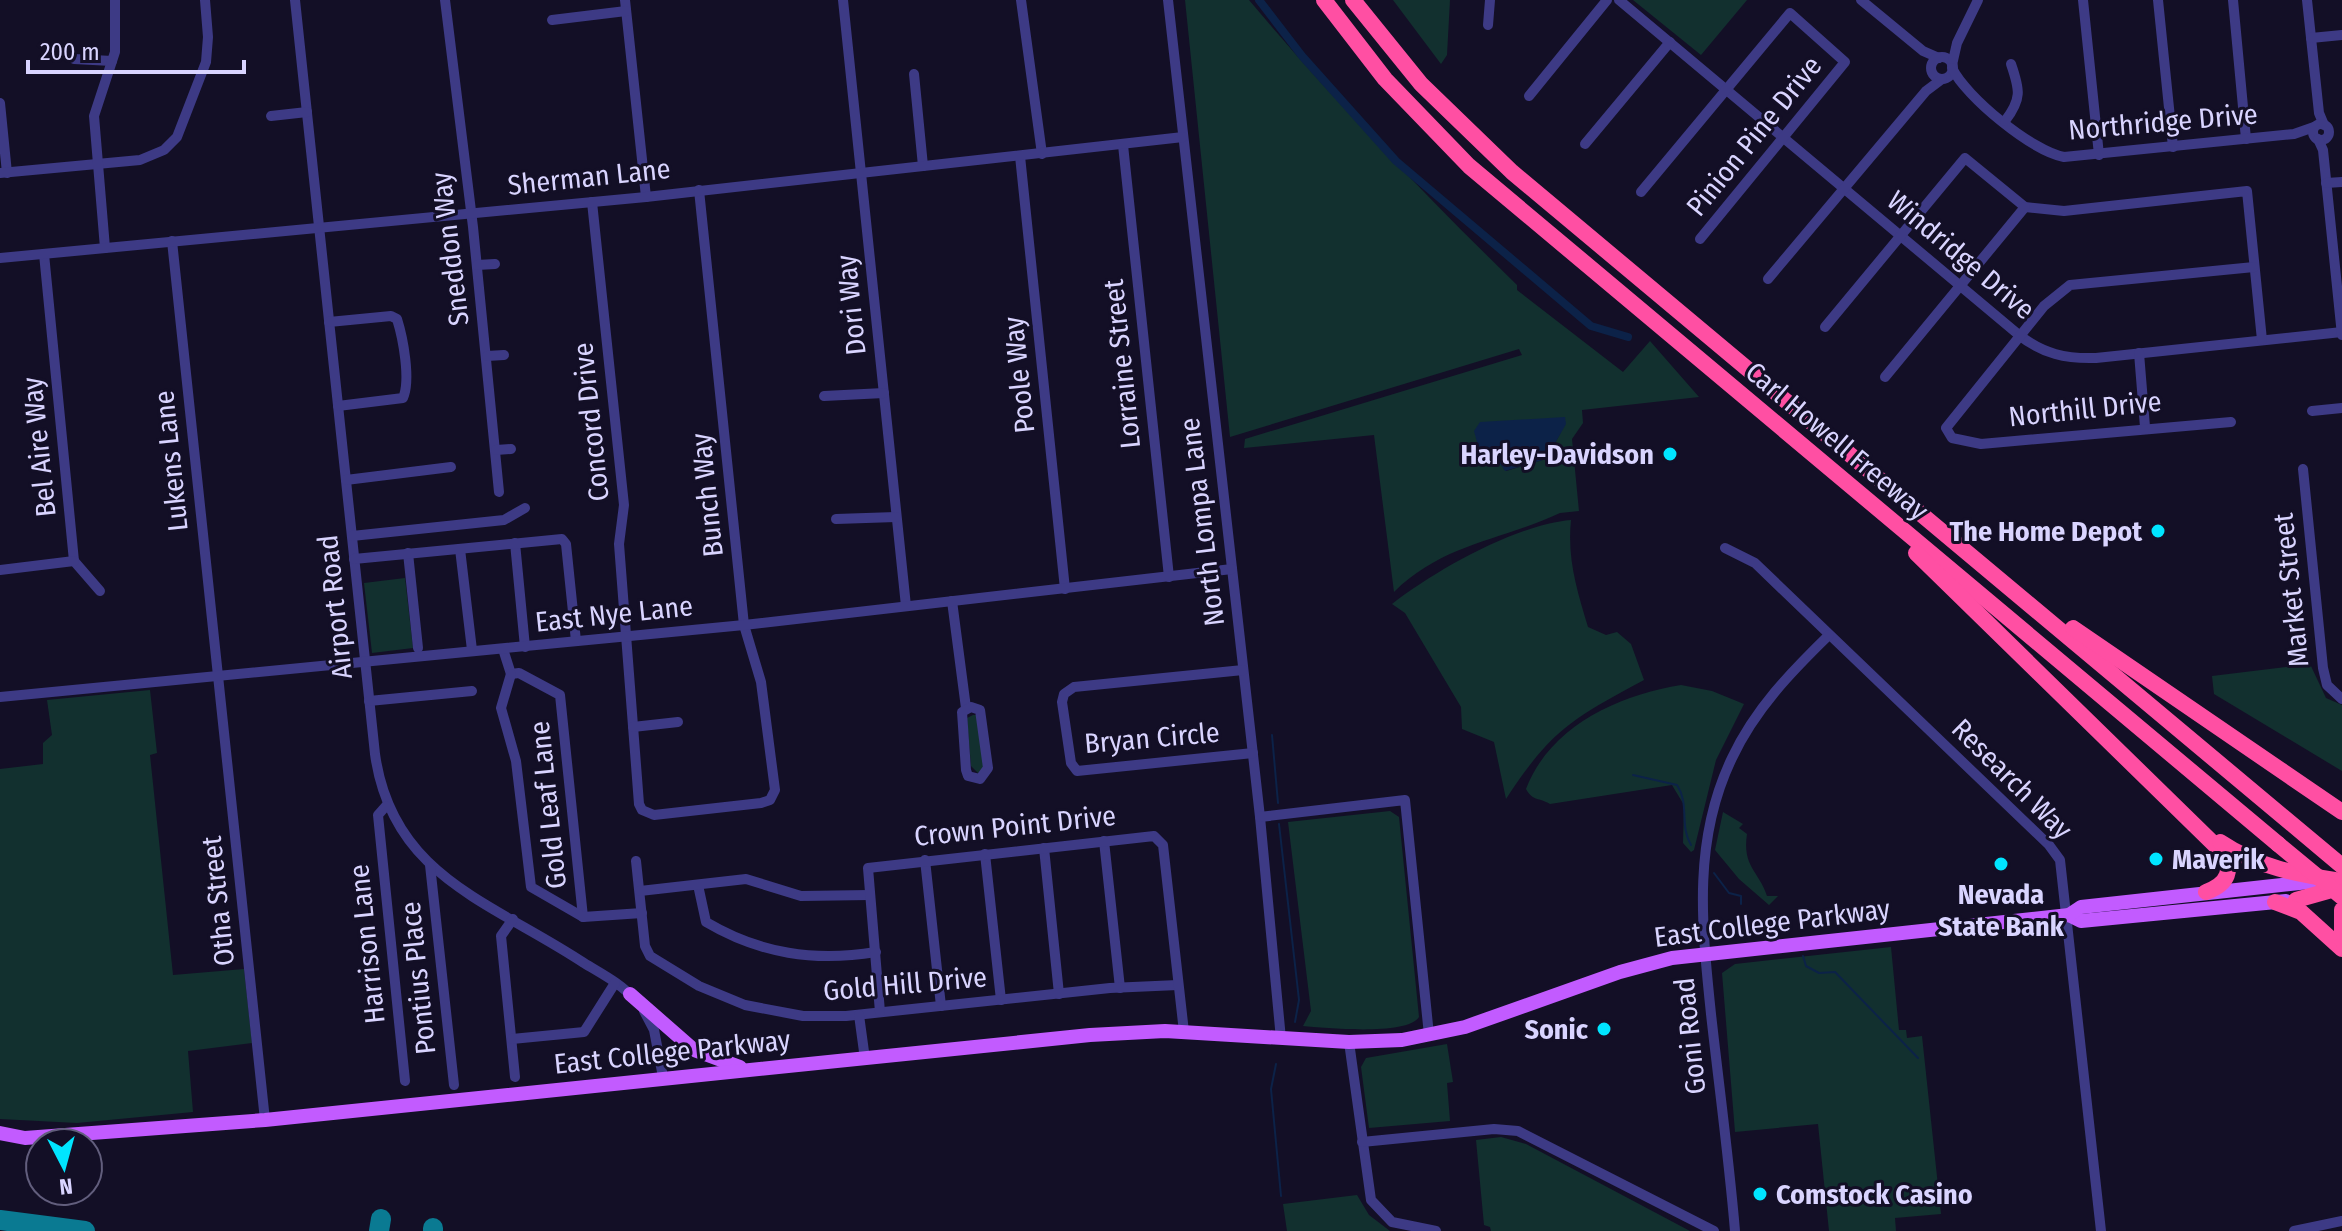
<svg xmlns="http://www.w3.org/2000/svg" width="2342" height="1231" font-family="'Fira Sans Condensed',sans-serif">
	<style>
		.green { fill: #12302f; fill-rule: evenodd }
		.water { fill: #0c2248 }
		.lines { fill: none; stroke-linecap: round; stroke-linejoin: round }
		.stream { stroke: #0c2248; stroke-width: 2 }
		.canal { stroke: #0c2248; stroke-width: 8 }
		.taxiway { stroke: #0a7a92; stroke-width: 20 }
		.minor { stroke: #3d3a85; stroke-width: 10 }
		.major { stroke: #c25bff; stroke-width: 14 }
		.highway { stroke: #ff4fa3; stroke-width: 16 }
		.highway-bridge { stroke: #ff4fa3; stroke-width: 16 }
		.poi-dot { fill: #00e5ff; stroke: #130f26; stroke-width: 3 }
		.labels { text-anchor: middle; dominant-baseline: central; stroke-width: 6; stroke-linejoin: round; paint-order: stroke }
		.street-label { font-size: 28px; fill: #d9d4ff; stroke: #130f26 }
		.poi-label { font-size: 28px; font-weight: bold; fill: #d9d4ff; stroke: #130f26; text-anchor: end }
	</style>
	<rect width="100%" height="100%" fill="#130f26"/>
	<g class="green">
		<path d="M 1185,0 L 1249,0 C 1333,100 1423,193 1517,285 L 1517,290 L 1623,372 L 1650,341 L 1699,397 L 1582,410 L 1583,423 L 1572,439 L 1579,511 L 1560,513 C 1501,541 1444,543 1394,592 L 1374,435 L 1244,448 L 1245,439 L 1522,355 L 1519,349 L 1230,437 ZM 1561,432 L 1546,459 L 1506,471 L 1501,465 L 1483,464 Z"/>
		<path d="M 1393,0 L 1450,0 L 1447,55 L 1441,64 Z"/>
		<path d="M 1633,0 L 1747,0 L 1701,55 Z"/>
		<path d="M 1571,520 C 1567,559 1577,590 1588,627 L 1606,635 L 1617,632 L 1631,644 L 1644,680 C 1573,718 1551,730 1506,799 L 1494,742 L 1462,729 L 1461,707 L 1405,613 L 1392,604 C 1436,570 1515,525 1571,520 Z"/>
		<path d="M 405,578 L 413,648 L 372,653 L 364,583 Z"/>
		<path d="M 2310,664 L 2326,698 L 2342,705 L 2342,771 L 2214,694 L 2212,676 Z"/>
		<path d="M 1681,685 L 1712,691 L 1744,704 L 1716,760 L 1694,850 L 1691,852 L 1683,843 L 1684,805 L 1672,785 L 1550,804 C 1539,797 1533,802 1526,789 C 1550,726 1619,695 1681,685 Z"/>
		<path d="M 150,690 L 157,753 L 150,755 L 173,975 L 244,969 L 252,1043 L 188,1051 L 193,1112 L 77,1123 L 0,1119 L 0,769 L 43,764 L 43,743 L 52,735 L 47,700 Z"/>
		<path d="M 973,715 L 978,715 L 987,766 L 978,773 L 971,766 L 967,718 Z"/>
		<path d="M 1390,811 L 1399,817 L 1419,1017 C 1407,1036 1326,1028 1303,1026 L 1311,1011 L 1288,822 Z"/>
		<path d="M 1723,812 L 1743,824 L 1739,828 L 1747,834 C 1742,867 1759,871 1767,896 L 1778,896 L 1769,905 L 1739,879 L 1715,850 Z"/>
		<path d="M 1891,947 L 1899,1030 L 1906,1030 L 1907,1038 L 1922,1036 L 1941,1214 L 1895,1218 L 1896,1231 L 1829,1231 L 1818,1124 L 1735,1132 L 1722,973 L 1735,964 Z"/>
		<path d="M 1447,1044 L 1453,1082 L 1447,1083 L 1450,1121 L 1369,1128 L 1361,1067 L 1366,1058 Z"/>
		<path d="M 1501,1137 L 1526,1144 L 1690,1231 L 1491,1231 L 1490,1227 L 1484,1225 L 1476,1140 Z"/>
		<path d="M 1357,1195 L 1369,1215 L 1390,1231 L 1287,1231 L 1283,1204 Z"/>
	</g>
	<path class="water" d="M 1565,417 L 1566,424 L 1546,459 L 1505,471 L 1501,465 L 1483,464 L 1474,431 L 1480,422 Z"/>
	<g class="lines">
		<g class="stream">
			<path d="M 1272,735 L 1278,803"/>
			<path d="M 1633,775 L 1677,785 C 1690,805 1679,825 1691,845"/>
			<path d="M 1279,824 L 1299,1000 L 1295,1022"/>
			<path d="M 1714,873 L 1729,893 L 1741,896 L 1741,904"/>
			<path d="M 1758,921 L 1780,926 L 1784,930"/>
			<path d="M 1803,956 L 1806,966 L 1819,973 L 1835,972 L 1918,1058"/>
			<path d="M 1276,1064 L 1271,1089 L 1281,1196"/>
		</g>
		<path class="canal" d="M 1259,0 L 1302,56 L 1396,161 L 1591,326 L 1628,337"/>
		<g class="taxiway">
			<path d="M 0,1220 L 85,1231"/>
			<path d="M 379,1231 L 381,1219"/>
			<path d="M 433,1231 L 433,1228"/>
		</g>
		<g class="minor">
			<path d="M 295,0 L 375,754 C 392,877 492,902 584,963 C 600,973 622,984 634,999"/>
			<path d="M 445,0 L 473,227 L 499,492"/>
			<path d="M 625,0 L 646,197"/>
			<path d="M 843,0 L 906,606"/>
			<path d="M 1021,0 L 1042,154"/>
			<path d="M 1168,0 L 1260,817 L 1281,1039"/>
			<path d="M 1619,0 L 2019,335 C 2043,354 2066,359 2096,358 L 2342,332"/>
			<path d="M 1861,0 L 1923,51 L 1939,58"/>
			<path d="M 2083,0 L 2099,155"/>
			<path d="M 2158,0 L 2173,147"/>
			<path d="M 2233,0 L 2246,139"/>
			<path d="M 2307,0 L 2319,113 L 2324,125"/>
			<path d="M 552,20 L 626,11"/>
			<path d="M 1488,25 L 1490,0"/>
			<path d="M 2311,38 L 2342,35"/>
			<circle cx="1942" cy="68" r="11"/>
			<path d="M 74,59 L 112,61"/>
			<path d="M 1952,65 L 1957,43 L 1978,0"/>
			<path d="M 1952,68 C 1966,97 2032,151 2064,157 L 2294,134 L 2314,127"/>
			<path d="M 914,74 L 923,166"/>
			<path d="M 1529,96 L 1607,0"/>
			<path d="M 0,103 L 7,173"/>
			<path d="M 271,116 L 307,112"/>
			<path d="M 2005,121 C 2022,99 2020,90 2011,64"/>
			<circle cx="2321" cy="132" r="8"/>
			<path d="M 2318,139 L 2323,150 L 2342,335"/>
			<path d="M 1585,144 L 1670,42"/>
			<path d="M 1123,145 L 1169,577"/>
			<path d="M 1020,156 L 1065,589"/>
			<path d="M 0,173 L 140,160 L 164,150 L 177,137 L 206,62 L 208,37 L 205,0"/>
			<path d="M 2326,183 L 2342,182"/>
			<path d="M 1641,192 L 1790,13 L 1845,62 L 1700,239"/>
			<path d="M 592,202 L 624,505 L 619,544 L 639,804 L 642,810 L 654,815 L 761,803 L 770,800 L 775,790 L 761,682 L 744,625 L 699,190"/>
			<path d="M 172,241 L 265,1120"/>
			<path d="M 105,248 L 94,116 L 115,52 L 115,0"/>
			<path d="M 44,254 L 74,561"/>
			<path d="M 0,258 L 646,197 L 1183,137"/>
			<path d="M 477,265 L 495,264"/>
			<path d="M 1768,279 L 1926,91 L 1942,79"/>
			<path d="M 329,322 L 391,316 L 397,319 C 403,338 411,380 403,398 L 338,406"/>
			<path d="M 1825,327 L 1965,158 L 2025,207 L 2064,211 L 2247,191 L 2262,340"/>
			<path d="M 2139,353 L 2145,427"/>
			<path d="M 487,356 L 504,355"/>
			<path d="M 1885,377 L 2025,207"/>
			<path d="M 824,396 L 884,393"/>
			<path d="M 2312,411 L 2342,408"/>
			<path d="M 2231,422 L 1981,444 L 1952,438 L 1946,428 L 2044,306 L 2070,285 L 2254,267"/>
			<path d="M 496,450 L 511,449"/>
			<path d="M 2303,469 L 2323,668 L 2327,685 L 2342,699"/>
			<path d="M 346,480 L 451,467"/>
			<path d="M 836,519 L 896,517"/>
			<path d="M 352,536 L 504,520 L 525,508"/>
			<path d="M 515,543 L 525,647"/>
			<path d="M 1725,548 L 1755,563 L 2049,845 L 2060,860 L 2101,1231"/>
			<path d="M 460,549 L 472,650"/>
			<path d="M 408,553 L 418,648"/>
			<path d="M 354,559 L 562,539 L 566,544 L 576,641"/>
			<path d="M 74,561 L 100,591"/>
			<path d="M 0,570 L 74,561"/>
			<path d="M 952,601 L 966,708"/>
			<path d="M 503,649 L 511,674 L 519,673 L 560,695 L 583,917"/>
			<path d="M 1243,670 L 1074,687 L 1064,694 L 1062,702 L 1071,763 L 1077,771 L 1253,753"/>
			<path d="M 511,674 L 501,708 L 516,761 L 531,887 L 583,917 L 642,913"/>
			<path d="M 0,697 L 744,625 L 1232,569"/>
			<path d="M 369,701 L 472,691"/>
			<path d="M 971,707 L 980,710 L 988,768 L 980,779 L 968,776 L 966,770 L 962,712 Z"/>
			<path d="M 633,727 L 678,722"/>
			<path d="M 386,806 L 378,815 L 405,1081"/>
			<path d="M 1260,817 L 1405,800 L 1429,1035"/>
			<path d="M 1104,841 L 1120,988"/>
			<path d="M 1044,848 L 1059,994"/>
			<path d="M 985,854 L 1001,1000"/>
			<path d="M 925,860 L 941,1006"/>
			<path d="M 636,861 L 645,946 L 650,956 L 699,986 L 745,1005 L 803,1016 L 846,1016 L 1110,988 L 1178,985"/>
			<path d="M 430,865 L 454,1085"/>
			<path d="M 698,885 L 706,922 C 760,954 815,962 876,952"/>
			<path d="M 640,891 L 746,879 L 801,896 L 870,895"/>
			<path d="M 513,919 L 501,936 L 515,1077"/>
			<path d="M 644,1011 L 654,1030 L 663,1077"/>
			<path d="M 880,1012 L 868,868 L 1154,836 L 1163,845 L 1184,1032"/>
			<path d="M 859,1015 L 865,1059"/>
			<path d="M 512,1039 L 584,1032 L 615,983"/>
			<path d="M 1349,1042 L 1371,1200 L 1392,1222 L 1436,1231"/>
			<path d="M 1362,1142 L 1494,1129 L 1518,1131 L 1714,1231"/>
			<path d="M 1735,1231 C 1729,1159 1719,1086 1711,1014 C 1702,926 1692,841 1732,758 C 1755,709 1791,672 1829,635"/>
			<path d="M 2294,1231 L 2342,1221"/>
		</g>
		<g class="major">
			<path d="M 2069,915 L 2081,921 L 2286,901"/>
			<path d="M 630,994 L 694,1050 L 740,1067"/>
			<path d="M 0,1133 L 25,1138 L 265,1120 L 1090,1035 L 1165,1031 L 1349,1042 L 1402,1040 L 1465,1027 L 1620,972 L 1672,958 L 2069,915 L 2081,907 L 2318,881"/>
		</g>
		<g class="highway">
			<path d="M 1324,0 L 1385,79 L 1469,166 L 2278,844"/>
			<path d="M 1353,0 L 1421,84 L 1512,172 L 2342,866"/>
			<path d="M 1916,553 L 2220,850 C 2235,869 2228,884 2206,892"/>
			<path d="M 2073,628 L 2342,812"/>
			<path d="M 2220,842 C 2257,867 2299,875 2342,881"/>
			<path d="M 2296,900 L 2328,891 L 2341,880"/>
			<path d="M 2275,902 L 2301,912 L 2342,949"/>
			<path d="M 2342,910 L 2342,940"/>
		</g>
		<path class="highway-bridge" d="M 2278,844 L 2342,897"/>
	</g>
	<g class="poi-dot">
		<circle cx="1670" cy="454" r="8"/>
		<circle cx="2158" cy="531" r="8"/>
		<circle cx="2156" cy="859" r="8"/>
		<circle cx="2001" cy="864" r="8"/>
		<circle cx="1604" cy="1029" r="8"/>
		<circle cx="1760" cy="1194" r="8"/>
	</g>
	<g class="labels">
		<g class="street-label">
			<text transform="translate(2163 122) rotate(-5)">Northridge Drive</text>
			<text transform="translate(1754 136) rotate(-51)">Pinion Pine Drive</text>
			<text transform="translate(589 177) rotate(-6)">Sherman Lane</text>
			<text transform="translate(450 249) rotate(-97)">Sneddon Way</text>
			<text transform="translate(1961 255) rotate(40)">Windridge Drive</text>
			<text transform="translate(851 305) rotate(-96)">Dori Way</text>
			<text transform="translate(1122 364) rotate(-96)">Lorraine Street</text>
			<text transform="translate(1019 375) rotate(-96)">Poole Way</text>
			<text transform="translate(2085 409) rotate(-6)">Northill Drive</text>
			<text transform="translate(591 422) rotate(-96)">Concord Drive</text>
			<text transform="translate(1837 441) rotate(40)">Carl Howell Freeway</text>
			<text transform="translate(39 447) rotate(-96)">Bel Aire Way</text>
			<text transform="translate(171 461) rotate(-96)">Lukens Lane</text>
			<text transform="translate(707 495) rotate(-96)">Bunch Way</text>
			<text transform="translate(1202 522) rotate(-97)">North Lompa Lane</text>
			<text transform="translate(2291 590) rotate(-96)">Market Street</text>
			<text transform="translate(335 607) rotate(-96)">Airport Road</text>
			<text transform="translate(614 614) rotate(-6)">East Nye Lane</text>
			<text transform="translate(1152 738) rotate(-5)">Bryan Circle</text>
			<text transform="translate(2012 779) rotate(45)">Research Way</text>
			<text transform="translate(548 805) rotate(-96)">Gold Leaf Lane</text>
			<text transform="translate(1015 826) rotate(-6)">Crown Point Drive</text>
			<text transform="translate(218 901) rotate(-96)">Otha Street</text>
			<text transform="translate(1772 923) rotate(-7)">East College Parkway</text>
			<text transform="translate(367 944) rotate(-96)">Harrison Lane</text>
			<text transform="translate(418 978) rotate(-96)">Pontius Place</text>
			<text transform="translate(905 984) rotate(-5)">Gold Hill Drive</text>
			<text transform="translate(1690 1036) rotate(-96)">Goni Road</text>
			<text transform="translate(672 1052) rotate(-6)">East College Parkway</text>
		</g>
		<g class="poi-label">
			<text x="1654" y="454">Harley-Davidson</text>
			<text x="2142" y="531">The Home Depot</text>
			<text x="2172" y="859" text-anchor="start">Maverik</text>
			<text x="2001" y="894" text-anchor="middle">Nevada<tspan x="2001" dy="32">State Bank</tspan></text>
			<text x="1588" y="1029">Sonic</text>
			<text x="1776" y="1194" text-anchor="start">Comstock Casino</text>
		</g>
	</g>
	<g transform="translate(64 1167) rotate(174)"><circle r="38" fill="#130f26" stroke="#625e7d" stroke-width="2"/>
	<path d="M0-6L14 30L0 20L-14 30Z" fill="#00e5ff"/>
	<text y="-12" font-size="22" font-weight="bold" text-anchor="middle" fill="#d9d4ff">N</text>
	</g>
	<path d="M28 60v12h216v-12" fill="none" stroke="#d9d4ff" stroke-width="4"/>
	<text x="40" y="60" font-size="24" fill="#d9d4ff" stroke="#130f26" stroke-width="6" paint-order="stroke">200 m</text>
</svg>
